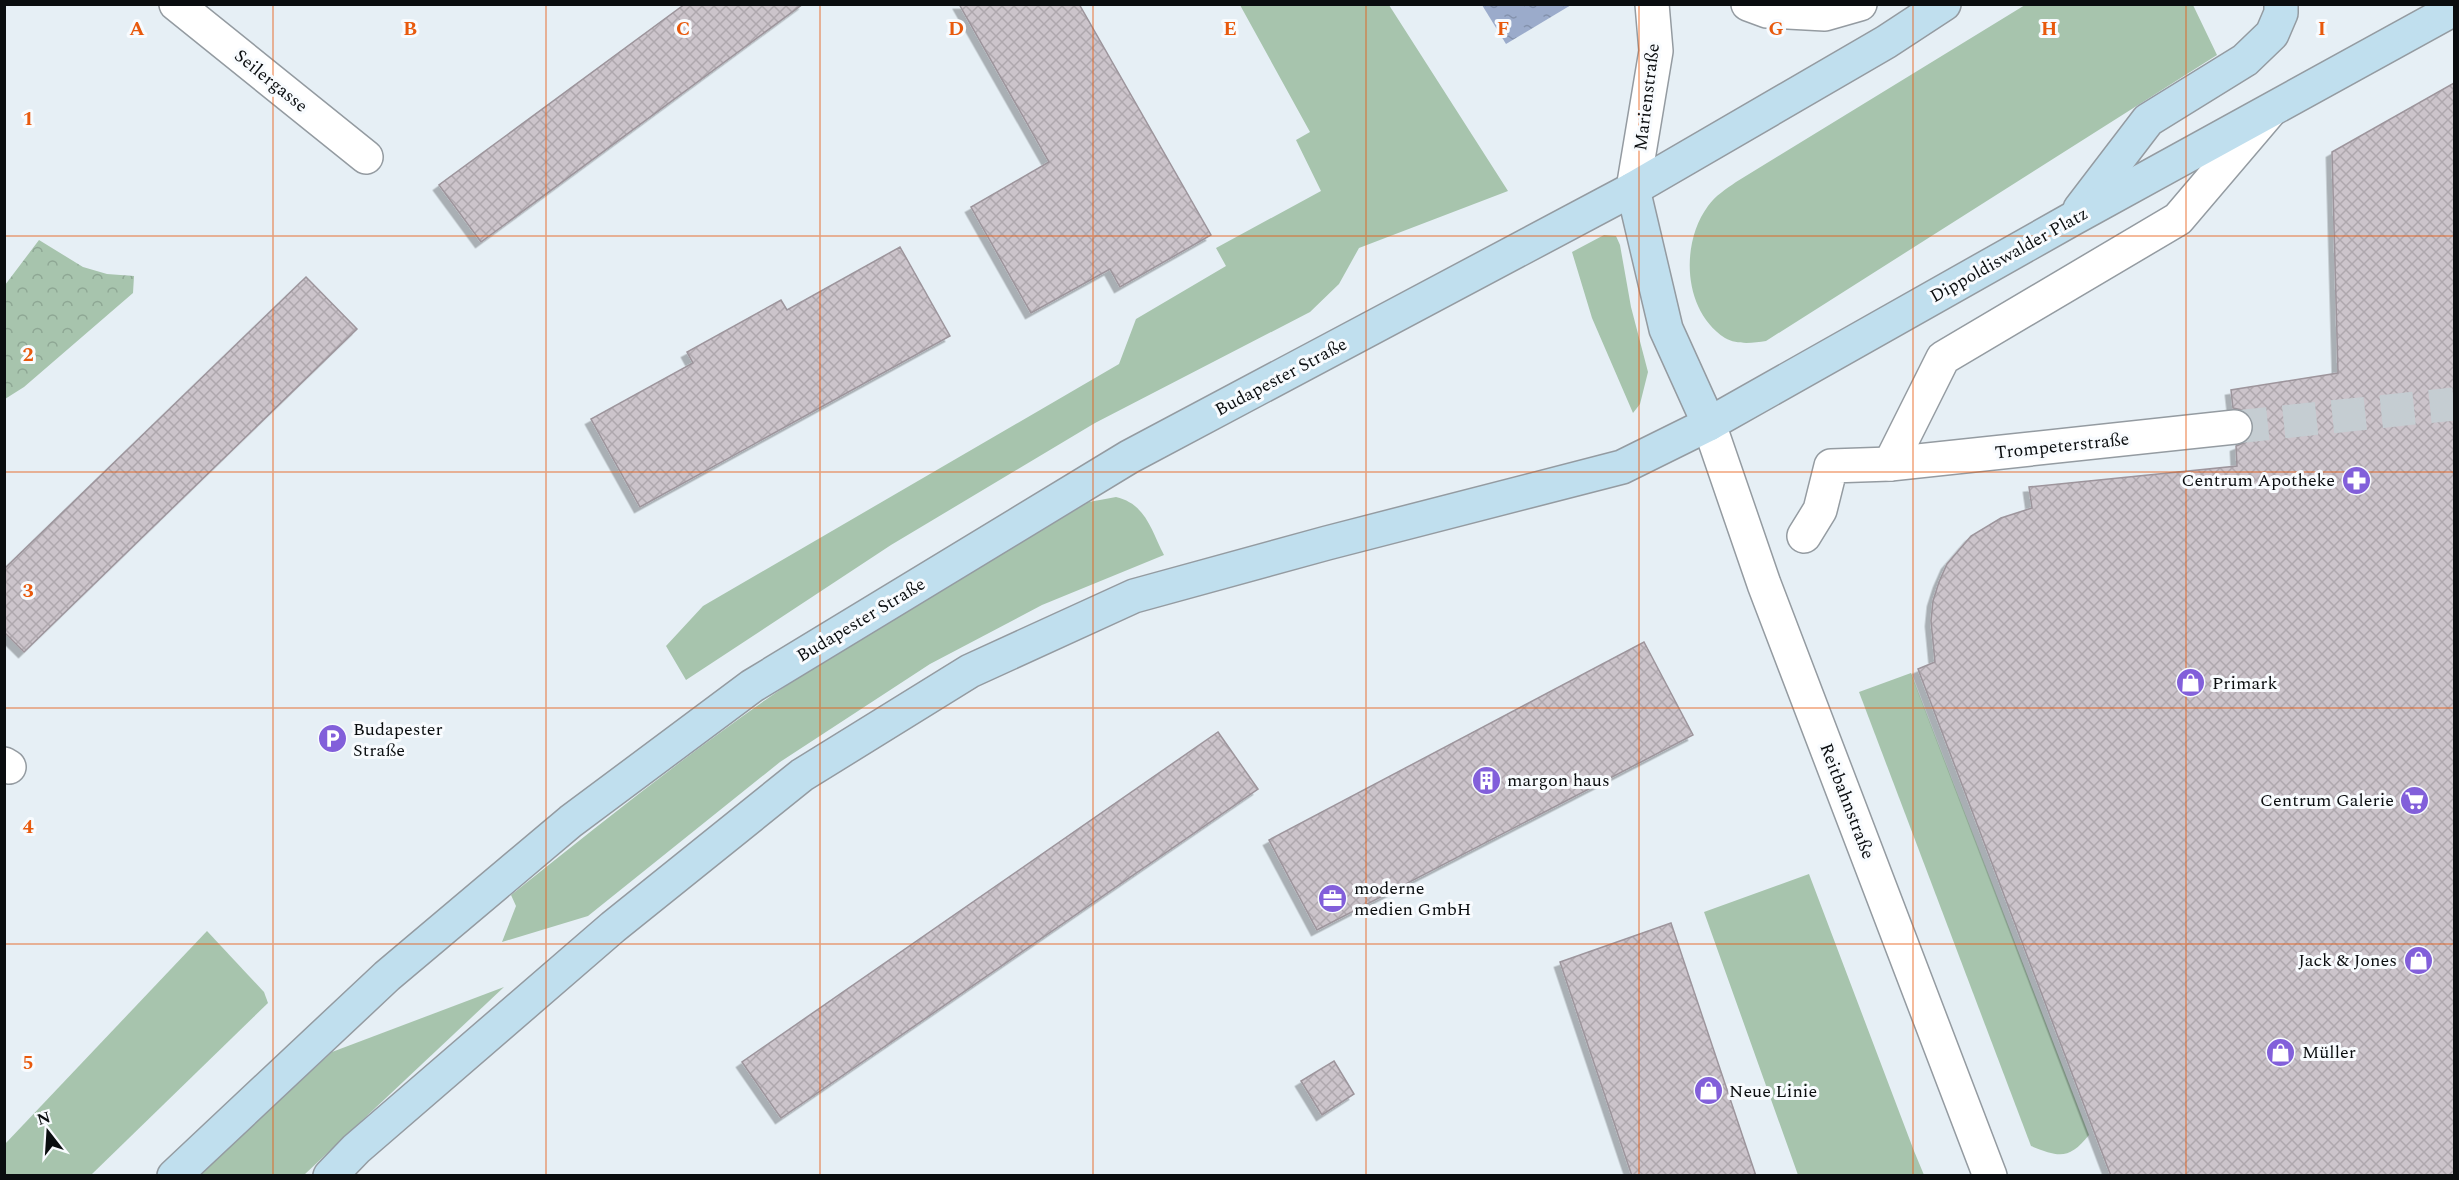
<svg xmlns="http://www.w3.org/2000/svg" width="2459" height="1180" font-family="Spectral,serif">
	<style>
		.grass { fill: #a7c4ad }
		.forest { fill: url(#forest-crowns) }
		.water { fill: url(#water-ripples) }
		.building { fill: url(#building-cross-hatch); stroke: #9d959c; stroke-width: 1.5; filter: url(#shadow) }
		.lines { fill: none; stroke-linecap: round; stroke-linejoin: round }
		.street-tunnel { stroke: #c5cdd2; stroke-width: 33; stroke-dasharray: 33 16; stroke-linecap: butt }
		.street-casing { stroke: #949ba1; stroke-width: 36 }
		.secondary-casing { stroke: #949ba1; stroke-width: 36 }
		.street { stroke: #fff; stroke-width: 33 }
		.secondary { stroke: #c0dfee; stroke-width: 33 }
		.grid { fill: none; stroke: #e8590c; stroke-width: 1.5; stroke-opacity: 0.55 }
		.labels { text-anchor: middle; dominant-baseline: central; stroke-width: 6; stroke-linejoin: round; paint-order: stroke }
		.street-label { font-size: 18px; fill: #0a0d0f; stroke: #f8fbfe }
		.poi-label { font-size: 18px; fill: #0a0d0f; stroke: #f8fbfe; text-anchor: start }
		.grid-label { font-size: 20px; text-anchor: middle; font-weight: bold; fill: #e8590c; stroke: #f8fbfe; stroke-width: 6; stroke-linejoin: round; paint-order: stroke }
	</style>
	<defs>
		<pattern id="forest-crowns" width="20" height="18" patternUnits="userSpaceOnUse" patternTransform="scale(1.5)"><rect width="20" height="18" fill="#a7c4ad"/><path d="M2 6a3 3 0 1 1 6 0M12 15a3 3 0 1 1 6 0" fill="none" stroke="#8ea794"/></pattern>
		<pattern id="water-ripples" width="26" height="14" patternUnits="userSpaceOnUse" patternTransform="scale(1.5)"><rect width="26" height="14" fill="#9babcb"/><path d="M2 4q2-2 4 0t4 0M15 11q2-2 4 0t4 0" fill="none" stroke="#8492ad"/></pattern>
		<pattern id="building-cross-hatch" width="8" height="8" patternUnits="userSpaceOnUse" patternTransform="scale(1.5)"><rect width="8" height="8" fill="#ccc4cb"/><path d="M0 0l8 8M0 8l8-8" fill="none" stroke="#aea7ad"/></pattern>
		<filter id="shadow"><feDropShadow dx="-5.5" dy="5.5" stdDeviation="0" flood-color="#0004"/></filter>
	</defs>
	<rect width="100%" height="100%" fill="#e6eff5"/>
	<g class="grass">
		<path d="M 1240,5 L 1389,5 L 1508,191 L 1359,248 L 1339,284 L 1310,312 L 1095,423 L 891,545 L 686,680 L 666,646 L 703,606 L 1119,364 L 1136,319 L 1226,266 L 1216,248 L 1321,191 L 1296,140 L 1310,132 Z"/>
		<path d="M 2025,5 L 2193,5 L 2217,55 L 1766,341 C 1753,343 1737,345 1725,338 C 1683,311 1680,244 1708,206 C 1715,196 1726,189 1736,182 Z"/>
		<path d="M 1604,235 L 1616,236 L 1620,245 L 1631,307 L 1648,372 L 1640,404 L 1633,413 L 1592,318 L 1572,252 Z"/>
		<path d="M 1116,497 C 1146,504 1151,530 1164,555 L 1042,605 L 930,664 L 780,762 L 588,916 L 502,942 L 516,906 L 511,895 C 596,827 681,759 771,696 C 873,626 983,565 1089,502 Z"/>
		<path d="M 1911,673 L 2089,1135 C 2069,1160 2059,1157 2031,1146 L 1859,692 Z"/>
		<path d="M 1809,874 L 1914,1151 L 1924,1175 L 1798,1175 L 1704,912 Z"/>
		<path d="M 207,931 L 264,992 L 268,1003 L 91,1175 L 5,1175 L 5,1144 Z"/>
		<path d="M 504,987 L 304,1175 L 197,1176 L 332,1052 Z"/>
	</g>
	<path class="forest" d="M 39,240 L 83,267 L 107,274 L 134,276 L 133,293 L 24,387 L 5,399 L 5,285 Z"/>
	<path class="water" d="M 1482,5 L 1571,5 L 1506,44 Z"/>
	<g class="building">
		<path d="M 685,4 L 803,4 L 481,242 L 439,185 Z"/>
		<path d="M 959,4 L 1079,4 L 1211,235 L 1120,287 L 1110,269 L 1031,313 L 971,207 L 1049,162 Z"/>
		<path d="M 2454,83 L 2454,1176 L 2111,1176 L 1918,669 L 1935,662 L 1931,621 L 1933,601 L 1939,582 L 1947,564 L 1971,536 L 2001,518 L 2032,508 L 2029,487 L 2237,466 L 2236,446 L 2246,442 L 2252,435 L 2254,426 L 2250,416 L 2242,410 L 2233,408 L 2231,390 L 2338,373 L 2332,152 Z"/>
		<path d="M 900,247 L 950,336 L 640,507 L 591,419 L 693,363 L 687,352 L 781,300 L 787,310 Z"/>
		<path d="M 306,277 L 357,329 L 24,652 L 4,632 L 4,569 Z"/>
		<path d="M 1644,642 L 1693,735 L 1317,930 L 1269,840 Z"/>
		<path d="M 1218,732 L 1258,789 L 781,1118 L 742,1062 Z"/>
		<path d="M 1671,923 L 1756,1176 L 1632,1176 L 1560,962 Z"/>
		<path d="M 1334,1061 L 1354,1094 L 1322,1115 L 1301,1081 Z"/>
	</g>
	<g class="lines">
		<path class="street-tunnel" d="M 2235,427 L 2454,404"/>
		<defs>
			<g id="street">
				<path d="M 176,4 L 366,157"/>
				<path d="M 1748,4 L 1767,11 L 1825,14 L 1860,4"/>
				<path d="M 1633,189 L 1656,51 L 1652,4"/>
				<path d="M 1709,424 L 1764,584 L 1990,1176"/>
				<path d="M 1890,464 L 1943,358 L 2178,219 L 2269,112"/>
				<path d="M 1804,536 L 1820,510 L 1831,466 L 1890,464 L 2235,427"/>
				<path d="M 4,764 L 9,767"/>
			</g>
			<g id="secondary">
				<path d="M 1633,189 L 1666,329 L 1709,424"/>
				<path d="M 2080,209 L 2148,120 L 2245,60 L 2272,34 L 2281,13 L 2281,4"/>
				<path d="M 174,1176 L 387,976 L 571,821 L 752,686 L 1129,457 L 1633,189 L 1886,42 L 1944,4"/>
				<path d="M 330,1176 L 356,1149 L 613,927 L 802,775 L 970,671 L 1134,596 L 1327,543 L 1622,467 L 1709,424 L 2074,218 L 2454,9"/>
			</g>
		</defs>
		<use href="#street" class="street-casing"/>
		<use href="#secondary" class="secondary-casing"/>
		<use href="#street" class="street"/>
		<use href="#secondary" class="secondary"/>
	</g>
	<path class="grid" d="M 273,4 L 273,1176M 546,4 L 546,1176M 820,4 L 820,1176M 1093,4 L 1093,1176M 1366,4 L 1366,1176M 1639,4 L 1639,1176M 1913,4 L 1913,1176M 2186,4 L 2186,1176M 4,236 L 2454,236M 4,472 L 2454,472M 4,708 L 2454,708M 4,944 L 2454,944"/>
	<defs>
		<symbol id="pharmacy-disc" viewBox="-11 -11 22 22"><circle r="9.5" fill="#825fda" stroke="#f8fbfe"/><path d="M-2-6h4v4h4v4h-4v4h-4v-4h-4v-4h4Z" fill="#fff"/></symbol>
		<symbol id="shop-disc" viewBox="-11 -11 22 22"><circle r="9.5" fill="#825fda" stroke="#f8fbfe"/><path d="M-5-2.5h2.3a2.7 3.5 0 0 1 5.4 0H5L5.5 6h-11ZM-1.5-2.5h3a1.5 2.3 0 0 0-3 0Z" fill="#fff"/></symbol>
		<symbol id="parking-disc" viewBox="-11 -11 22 22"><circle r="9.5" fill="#825fda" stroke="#f8fbfe"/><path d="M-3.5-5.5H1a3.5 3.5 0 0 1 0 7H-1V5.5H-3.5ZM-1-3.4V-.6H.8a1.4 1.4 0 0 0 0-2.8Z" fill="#fff"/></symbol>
		<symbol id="building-disc" viewBox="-11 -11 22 22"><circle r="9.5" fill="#825fda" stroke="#f8fbfe"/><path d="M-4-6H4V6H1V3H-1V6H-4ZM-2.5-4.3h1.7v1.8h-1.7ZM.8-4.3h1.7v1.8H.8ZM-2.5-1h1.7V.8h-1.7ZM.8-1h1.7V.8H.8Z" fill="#fff"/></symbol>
		<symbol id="supermarket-disc" viewBox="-11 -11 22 22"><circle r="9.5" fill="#825fda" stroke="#f8fbfe"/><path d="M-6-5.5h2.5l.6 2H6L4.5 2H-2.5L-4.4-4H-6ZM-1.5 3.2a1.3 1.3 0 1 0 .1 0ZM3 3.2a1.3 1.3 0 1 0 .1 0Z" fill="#fff"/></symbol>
		<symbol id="office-disc" viewBox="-11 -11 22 22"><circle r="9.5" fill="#825fda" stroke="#f8fbfe"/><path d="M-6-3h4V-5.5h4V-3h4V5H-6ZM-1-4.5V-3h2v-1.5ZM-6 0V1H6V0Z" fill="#fff"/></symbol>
	</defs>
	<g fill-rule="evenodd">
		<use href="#pharmacy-disc" x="2340" y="464" width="33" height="33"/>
		<use href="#shop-disc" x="2174" y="666" width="33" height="33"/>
		<use href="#parking-disc" x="316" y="722" width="33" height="33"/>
		<use href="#building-disc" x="1470" y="764" width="33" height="33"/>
		<use href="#supermarket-disc" x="2398" y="784" width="33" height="33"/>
		<use href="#office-disc" x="1316" y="882" width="33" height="33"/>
		<use href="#shop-disc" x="2402" y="944" width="33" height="33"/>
		<use href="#shop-disc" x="2264" y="1036" width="33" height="33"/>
		<use href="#shop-disc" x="1692" y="1074" width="33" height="33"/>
	</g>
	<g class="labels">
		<g class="street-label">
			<text transform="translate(271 81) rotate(39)">Seilergasse</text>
			<text transform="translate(1647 97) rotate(-83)">Marienstraße</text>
			<text transform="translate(2009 255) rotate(-29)">Dippoldiswalder Platz</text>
			<text transform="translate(1281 377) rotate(-28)">Budapester Straße</text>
			<text transform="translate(2062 446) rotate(-6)">Trompeterstraße</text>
			<text transform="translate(861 620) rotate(-31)">Budapester Straße</text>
			<text transform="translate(1847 801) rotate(69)">Reitbahnstraße</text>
		</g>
		<g class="poi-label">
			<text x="2335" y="480" text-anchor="end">Centrum Apotheke</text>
			<text x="2212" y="683">Primark</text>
			<text x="353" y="729">Budapester<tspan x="353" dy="21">Straße</tspan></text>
			<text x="1507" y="780">margon haus</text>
			<text x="2394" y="800" text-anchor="end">Centrum Galerie</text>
			<text x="1354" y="888">moderne<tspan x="1354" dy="21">medien GmbH</tspan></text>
			<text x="2397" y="960" text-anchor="end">Jack &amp; Jones</text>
			<text x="2302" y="1052">Müller</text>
			<text x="1729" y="1091">Neue Linie</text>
		</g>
	</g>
	<g class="grid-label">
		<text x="137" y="35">A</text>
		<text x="410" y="35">B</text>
		<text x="683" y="35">C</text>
		<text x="956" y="35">D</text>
		<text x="1230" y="35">E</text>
		<text x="1503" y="35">F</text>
		<text x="1776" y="35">G</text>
		<text x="2049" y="35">H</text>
		<text x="2322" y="35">I</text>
		<text x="28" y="125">1</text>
		<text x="28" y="361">2</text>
		<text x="28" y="597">3</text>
		<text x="28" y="833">4</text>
		<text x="28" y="1069">5</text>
	</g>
	<rect width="2459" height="1180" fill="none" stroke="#0a0d0f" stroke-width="12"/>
	<g transform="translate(48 1132) rotate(343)" stroke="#f8fbfe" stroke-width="4.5" paint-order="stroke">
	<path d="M0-4.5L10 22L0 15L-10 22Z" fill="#0a0d0f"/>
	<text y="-9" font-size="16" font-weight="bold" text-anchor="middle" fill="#0a0d0f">N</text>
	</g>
</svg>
